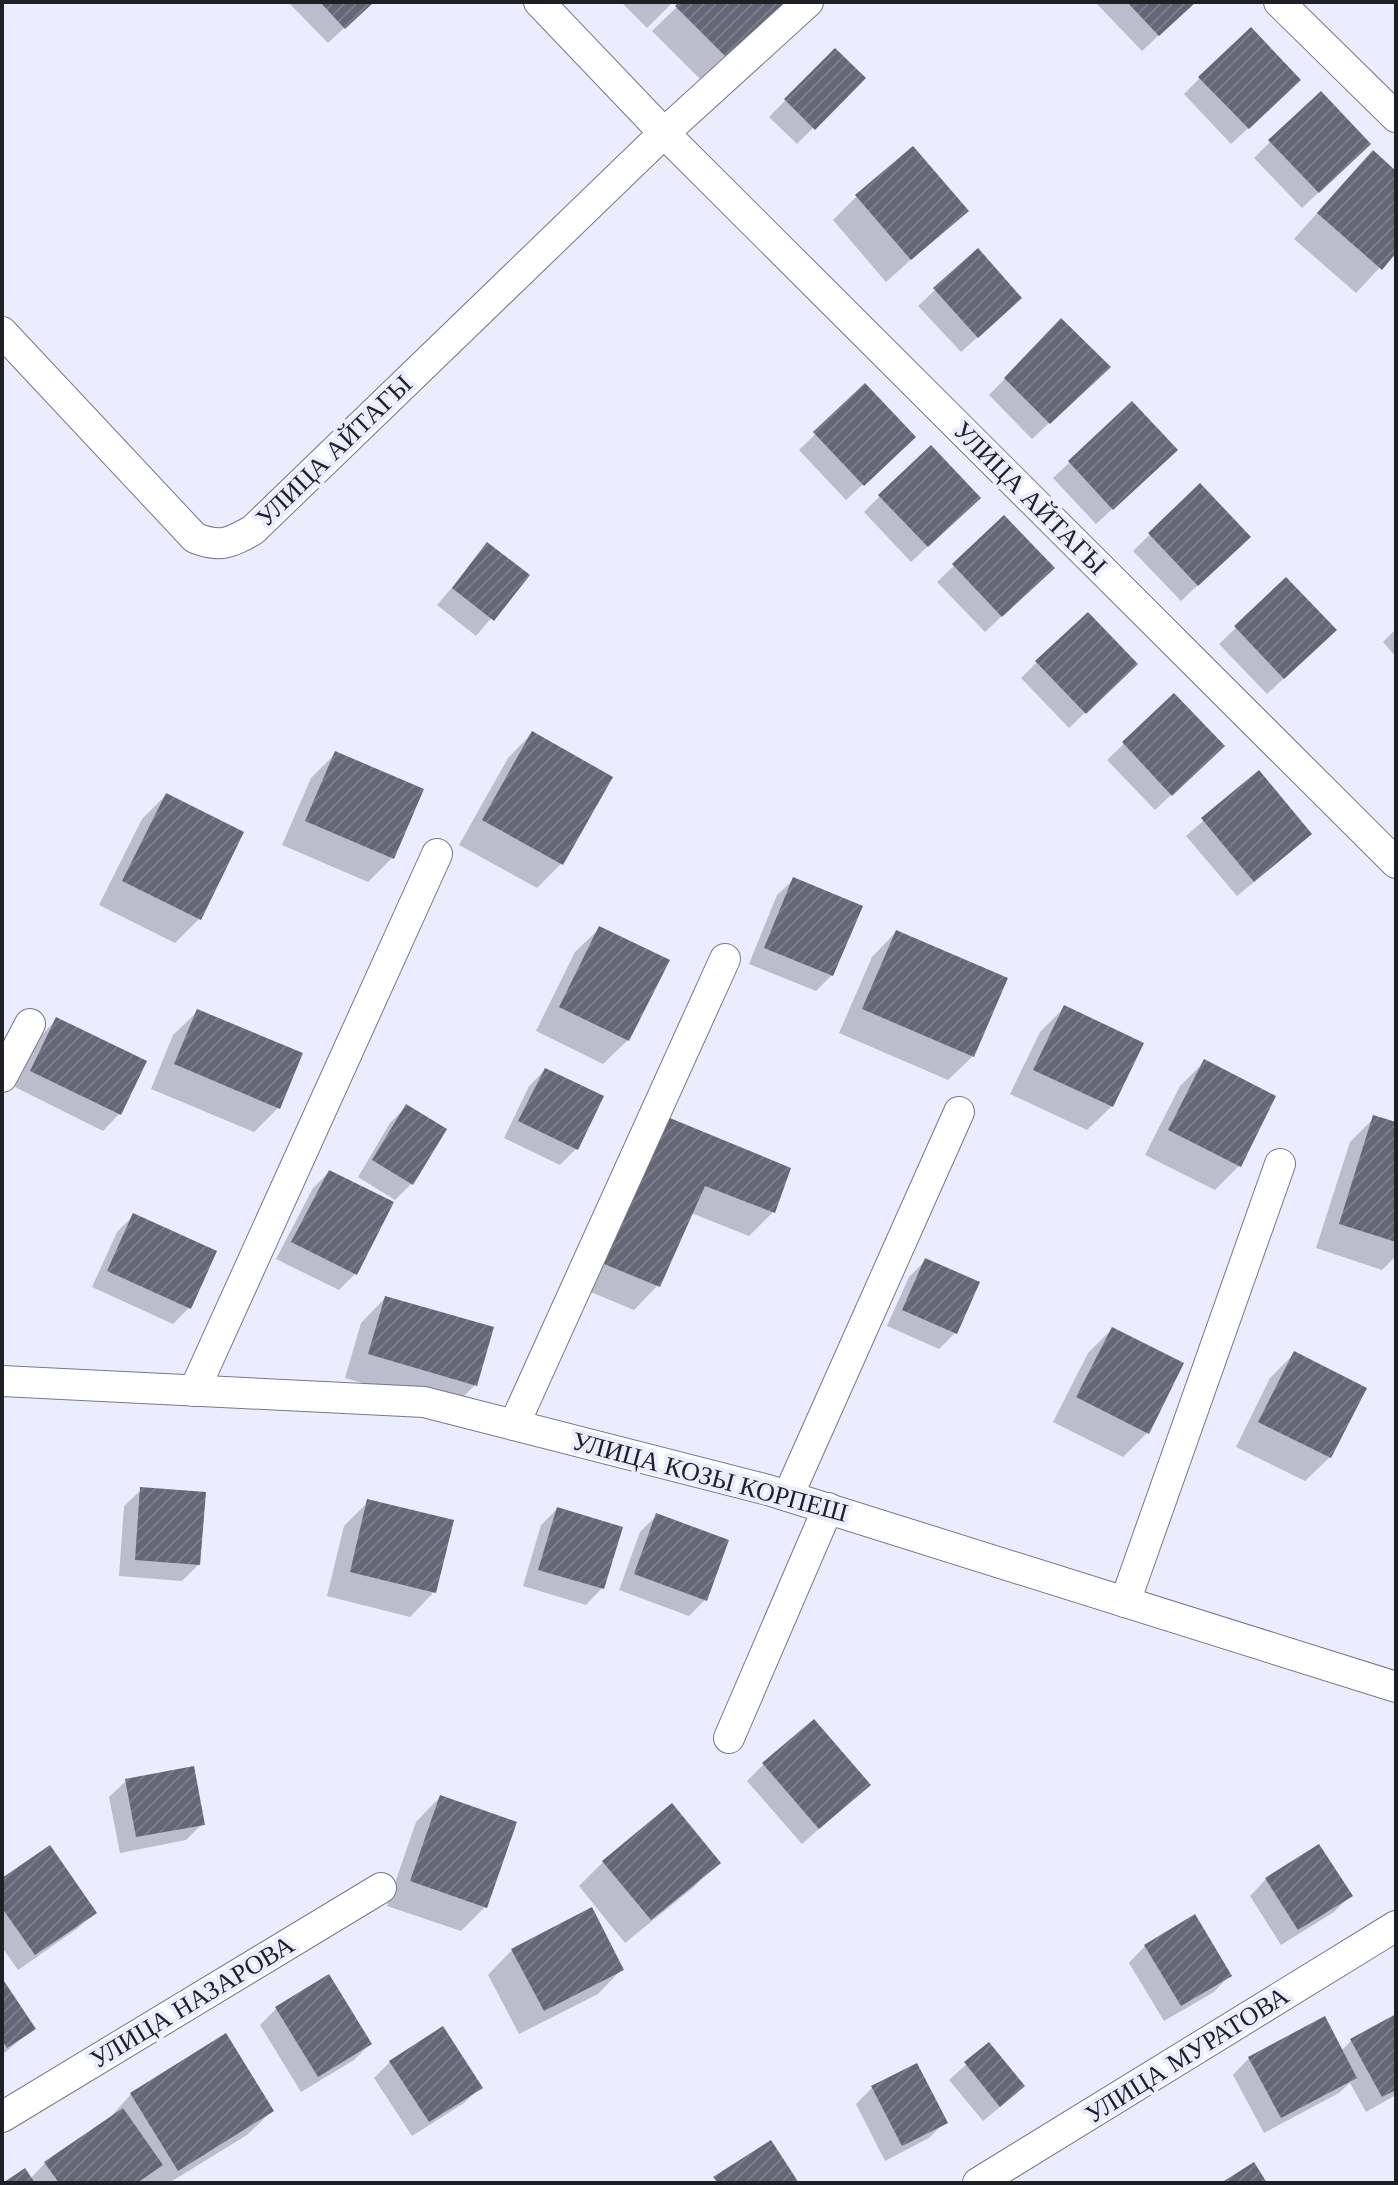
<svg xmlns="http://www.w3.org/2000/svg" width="1398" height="2185" font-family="Georgia,serif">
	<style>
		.shadow { fill: #0003 }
		.building { fill: url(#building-hatch) }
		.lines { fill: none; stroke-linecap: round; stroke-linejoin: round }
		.street-casing { stroke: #767887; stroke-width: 32 }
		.street { stroke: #fff; stroke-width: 30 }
		.labels { text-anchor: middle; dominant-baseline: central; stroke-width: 8; stroke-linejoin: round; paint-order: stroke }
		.street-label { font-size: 26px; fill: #1f1f26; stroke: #ebedff }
	</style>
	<defs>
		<pattern id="building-hatch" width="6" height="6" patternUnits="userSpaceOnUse" patternTransform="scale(2)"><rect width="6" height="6" fill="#656776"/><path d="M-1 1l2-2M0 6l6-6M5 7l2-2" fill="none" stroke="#7b7c88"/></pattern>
	</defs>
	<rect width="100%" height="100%" fill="#ebedff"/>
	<g class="shadow">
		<path d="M 288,2 L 372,2 L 328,43 Z"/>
		<path d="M 621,2 L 673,2 L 647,28 Z"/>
		<path d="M 682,2 L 788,2 L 705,84 L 652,31 Z"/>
		<path d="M 1095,2 L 1194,2 L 1142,51 Z"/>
		<path d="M 835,50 L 863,78 L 797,144 L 769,117 Z"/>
		<path d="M 1200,78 L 1283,96 L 1231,144 L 1184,94 Z"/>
		<path d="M 1270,142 L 1353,160 L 1302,208 L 1254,158 Z"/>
		<path d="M 1396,173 L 1396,250 L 1356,293 L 1294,239 L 1349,177 Z"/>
		<path d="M 857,196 L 966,210 L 886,282 L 833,220 Z"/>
		<path d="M 935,290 L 1003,314 L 961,352 L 918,306 Z"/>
		<path d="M 1061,321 L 1092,383 L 1032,439 L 989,395 Z"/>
		<path d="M 865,386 L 897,453 L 846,500 L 799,450 Z"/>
		<path d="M 1132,404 L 1159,466 L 1096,524 L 1053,478 Z"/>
		<path d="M 1200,486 L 1232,553 L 1181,601 L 1133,551 Z"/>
		<path d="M 880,496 L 962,514 L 911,562 L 864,512 Z"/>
		<path d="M 1004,518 L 1036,584 L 985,632 L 937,582 Z"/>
		<path d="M 488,545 L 527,576 L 476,636 L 437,605 Z"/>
		<path d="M 1286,580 L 1318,646 L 1267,694 L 1219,644 Z"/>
		<path d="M 1396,629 L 1396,657 L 1383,642 Z"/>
		<path d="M 1037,662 L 1119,680 L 1069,728 L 1021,678 Z"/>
		<path d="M 1174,696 L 1206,762 L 1155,810 L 1107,760 Z"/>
		<path d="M 532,733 L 610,777 L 561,864 L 537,888 L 459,845 L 508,758 Z"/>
		<path d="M 335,754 L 392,858 L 368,882 L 282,845 L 311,778 Z"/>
		<path d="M 1258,773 L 1293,850 L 1237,896 L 1186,836 Z"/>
		<path d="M 166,795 L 199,919 L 175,943 L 99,905 L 142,819 Z"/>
		<path d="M 794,879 L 832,975 L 816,991 L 749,964 L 777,895 Z"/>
		<path d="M 600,928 L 628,1040 L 603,1064 L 536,1031 L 575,952 Z"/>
		<path d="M 896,932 L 973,1056 L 948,1080 L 839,1033 L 872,957 Z"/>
		<path d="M 1064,1008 L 1112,1106 L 1087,1130 L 1010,1094 L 1040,1032 Z"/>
		<path d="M 198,1011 L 278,1108 L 254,1132 L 151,1089 L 173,1035 Z"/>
		<path d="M 57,1019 L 145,1062 L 119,1114 L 103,1131 L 15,1087 L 41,1036 Z"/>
		<path d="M 1204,1062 L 1240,1165 L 1215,1190 L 1145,1155 L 1180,1086 Z"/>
		<path d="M 545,1070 L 576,1149 L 560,1165 L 504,1138 L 529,1086 Z"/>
		<path d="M 406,1107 L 412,1183 L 395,1200 L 358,1177 L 390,1123 Z"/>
		<path d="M 1374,1118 L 1396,1124 L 1396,1256 L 1382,1270 L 1316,1248 L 1350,1142 Z"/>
		<path d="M 642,1143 L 773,1212 L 749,1236 L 691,1213 L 658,1285 L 634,1310 L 581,1288 Z"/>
		<path d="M 329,1172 L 355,1274 L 339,1290 L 276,1259 L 313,1188 Z"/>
		<path d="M 133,1216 L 189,1308 L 173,1324 L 92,1287 L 117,1232 Z"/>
		<path d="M 926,1260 L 955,1333 L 939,1349 L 887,1326 L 909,1277 Z"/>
		<path d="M 385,1298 L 475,1385 L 451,1409 L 345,1378 L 361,1323 Z"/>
		<path d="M 1112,1329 L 1147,1433 L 1123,1457 L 1053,1422 L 1088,1353 Z"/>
		<path d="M 1294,1354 L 1330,1457 L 1305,1481 L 1236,1447 L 1270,1378 Z"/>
		<path d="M 141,1490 L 199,1564 L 182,1581 L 119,1576 L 124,1506 Z"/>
		<path d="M 368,1502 L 434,1592 L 410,1617 L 327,1596 L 344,1526 Z"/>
		<path d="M 557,1509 L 602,1588 L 586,1605 L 523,1586 L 541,1525 Z"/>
		<path d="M 656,1516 L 706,1599 L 689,1616 L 619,1590 L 640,1532 Z"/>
		<path d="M 763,1765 L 868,1785 L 802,1844 L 747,1781 Z"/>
		<path d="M 126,1781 L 202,1824 L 186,1840 L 120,1853 L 109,1797 Z"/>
		<path d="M 440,1797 L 485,1907 L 461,1931 L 387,1906 L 416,1822 Z"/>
		<path d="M 603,1862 L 718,1862 L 694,1887 L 625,1943 L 579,1886 Z"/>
		<path d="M 1266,1879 L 1350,1896 L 1334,1912 L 1281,1945 L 1250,1896 Z"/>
		<path d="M 2,1880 L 94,1912 L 78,1928 L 18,1970 L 2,1947 Z"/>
		<path d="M 1145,1946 L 1230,1975 L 1214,1992 L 1164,2021 L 1129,1963 Z"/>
		<path d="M 512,1950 L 622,1969 L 598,1994 L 519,2034 L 488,1975 Z"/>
		<path d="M 2,1982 L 33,2029 L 2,2055 Z"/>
		<path d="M 276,2009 L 370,2044 L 354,2060 L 301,2092 L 260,2025 Z"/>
		<path d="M 1396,2016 L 1396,2095 L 1366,2112 L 1350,2083 L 1339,2093 L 1264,2133 L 1233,2075 L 1249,2058 L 1341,2051 L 1351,2041 Z"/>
		<path d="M 225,2036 L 272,2111 L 247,2135 L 169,2183 L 146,2183 L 145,2180 L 142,2183 L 6,2183 L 30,2179 L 45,2163 L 108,2120 L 131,2094 Z"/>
		<path d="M 988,2045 L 1006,2102 L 983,2121 L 949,2080 Z"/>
		<path d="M 390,2062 L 480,2087 L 464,2103 L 412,2136 L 374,2078 Z"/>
		<path d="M 872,2088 L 945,2122 L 929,2138 L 885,2161 L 856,2104 Z"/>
	</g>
	<g class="building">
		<path d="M 320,2 L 374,2 L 345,29 Z"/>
		<path d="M 679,2 L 790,2 L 730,61 L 675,6 Z"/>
		<path d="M 1127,2 L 1196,2 L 1159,36 Z"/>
		<path d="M 1251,27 L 1301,80 L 1249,129 L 1198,77 Z"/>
		<path d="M 835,48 L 866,78 L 815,130 L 784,99 Z"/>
		<path d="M 1321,91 L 1371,144 L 1319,193 L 1268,140 Z"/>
		<path d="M 913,146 L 969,211 L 911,260 L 855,195 Z"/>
		<path d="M 1373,150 L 1396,171 L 1396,253 L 1382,270 L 1317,213 Z"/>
		<path d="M 978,248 L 1022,298 L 978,338 L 933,288 Z"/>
		<path d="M 1061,318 L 1111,367 L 1050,424 L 1004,378 Z"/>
		<path d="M 865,383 L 916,437 L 864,486 L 813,432 Z"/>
		<path d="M 1132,401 L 1178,450 L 1113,510 L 1068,461 Z"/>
		<path d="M 931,445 L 981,498 L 928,547 L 878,495 Z"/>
		<path d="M 1200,483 L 1251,537 L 1198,586 L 1148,533 Z"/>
		<path d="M 1004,515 L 1055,568 L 1002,617 L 952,564 Z"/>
		<path d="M 487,542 L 530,575 L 494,621 L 452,588 Z"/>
		<path d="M 1286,577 L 1337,630 L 1284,679 L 1234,626 Z"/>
		<path d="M 1088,612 L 1138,664 L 1086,714 L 1035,661 Z"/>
		<path d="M 1174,693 L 1225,746 L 1172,796 L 1122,742 Z"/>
		<path d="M 532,731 L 613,777 L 563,865 L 482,820 Z"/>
		<path d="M 335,751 L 424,789 L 394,859 L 305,821 Z"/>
		<path d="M 1259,770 L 1312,834 L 1254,882 L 1201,818 Z"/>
		<path d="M 166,793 L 244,832 L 201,920 L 122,881 Z"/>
		<path d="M 793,877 L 863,906 L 833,976 L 764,948 Z"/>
		<path d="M 599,926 L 670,960 L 629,1041 L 559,1007 Z"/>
		<path d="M 896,930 L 1008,978 L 974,1057 L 862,1009 Z"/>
		<path d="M 1064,1005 L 1144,1043 L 1113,1107 L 1033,1070 Z"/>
		<path d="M 197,1009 L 303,1053 L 280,1109 L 174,1064 Z"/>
		<path d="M 56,1017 L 147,1061 L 121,1115 L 30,1071 Z"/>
		<path d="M 1204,1059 L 1276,1096 L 1241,1167 L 1168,1130 Z"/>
		<path d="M 545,1068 L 604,1096 L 578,1150 L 518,1121 Z"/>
		<path d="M 406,1104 L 447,1129 L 413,1185 L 372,1160 Z"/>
		<path d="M 1373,1115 L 1396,1122 L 1396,1242 L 1339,1224 Z"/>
		<path d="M 665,1116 L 791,1168 L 775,1213 L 705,1186 L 660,1287 L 604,1264 Z"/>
		<path d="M 329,1170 L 394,1202 L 357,1275 L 291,1242 Z"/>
		<path d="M 133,1213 L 217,1251 L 191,1309 L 107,1271 Z"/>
		<path d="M 925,1258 L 980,1282 L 957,1334 L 902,1310 Z"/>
		<path d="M 385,1296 L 494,1327 L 477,1386 L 368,1354 Z"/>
		<path d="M 1112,1327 L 1184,1363 L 1149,1434 L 1076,1397 Z"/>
		<path d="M 1294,1351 L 1367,1388 L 1331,1458 L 1258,1422 Z"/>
		<path d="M 140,1487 L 206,1492 L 200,1565 L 135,1560 Z"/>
		<path d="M 367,1499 L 454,1520 L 436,1593 L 350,1572 Z"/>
		<path d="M 557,1507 L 623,1527 L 604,1589 L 538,1570 Z"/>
		<path d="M 656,1513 L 729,1540 L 707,1601 L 634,1574 Z"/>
		<path d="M 814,1719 L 871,1785 L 819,1829 L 762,1763 Z"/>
		<path d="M 194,1766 L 205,1825 L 136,1837 L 125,1779 Z"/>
		<path d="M 440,1795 L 517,1822 L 487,1908 L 410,1881 Z"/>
		<path d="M 672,1803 L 721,1863 L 651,1920 L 602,1861 Z"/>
		<path d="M 1319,1844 L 1353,1896 L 1298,1930 L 1265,1878 Z"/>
		<path d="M 50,1845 L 97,1913 L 35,1955 L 2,1908 L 2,1878 Z"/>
		<path d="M 592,1907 L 624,1970 L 544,2011 L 511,1949 Z"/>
		<path d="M 1195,1914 L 1232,1976 L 1181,2006 L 1144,1945 Z"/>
		<path d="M 329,1974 L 372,2044 L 318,2077 L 275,2007 Z"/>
		<path d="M 2,1978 L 36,2029 L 7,2048 L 2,2040 Z"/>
		<path d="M 1396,2014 L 1396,2090 L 1382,2097 L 1350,2039 Z"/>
		<path d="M 1325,2016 L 1357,2078 L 1281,2118 L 1248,2057 Z"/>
		<path d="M 443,2026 L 483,2088 L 429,2122 L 389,2061 Z"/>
		<path d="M 226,2033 L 274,2111 L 178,2171 L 130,2093 Z"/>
		<path d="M 989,2042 L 1025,2086 L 1000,2107 L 964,2062 Z"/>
		<path d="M 917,2063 L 948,2123 L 902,2146 L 871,2086 Z"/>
		<path d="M 123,2108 L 163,2165 L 137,2183 L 59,2183 L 44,2162 Z"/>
		<path d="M 771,2140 L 799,2183 L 718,2183 L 713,2177 Z"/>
		<path d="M 1254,2162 L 1267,2183 L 1221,2183 Z"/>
		<path d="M 25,2168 L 35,2183 L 3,2183 Z"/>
	</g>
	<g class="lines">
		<defs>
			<g id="street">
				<path d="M 539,2 L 664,133 L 1396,863"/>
				<path d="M 1279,2 L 1396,117"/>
				<path d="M 2,332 L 195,538 C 221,548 230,543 253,530 L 664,133 L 808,2"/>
				<path d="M 2,1077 L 30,1024"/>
				<path d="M 2,1381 L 424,1402 L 768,1490 L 1396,1687"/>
				<path d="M 194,1391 L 437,854"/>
				<path d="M 514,1425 L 725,959"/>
				<path d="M 788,1496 L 959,1112"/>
				<path d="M 1125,1602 L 1280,1164"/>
				<path d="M 729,1738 L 828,1508"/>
				<path d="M 2,2117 L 381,1888"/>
				<path d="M 978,2183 L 1396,1926"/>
			</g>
		</defs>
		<use href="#street" class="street-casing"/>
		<use href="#street" class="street"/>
	</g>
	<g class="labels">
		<g class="street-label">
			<text transform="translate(334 451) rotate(-44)">УЛИЦА АЙТАГЫ</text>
			<text transform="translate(1030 498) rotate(45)">УЛИЦА АЙТАГЫ</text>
			<text transform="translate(710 1477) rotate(15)">УЛИЦА КОЗЫ КОРПЕШ</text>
			<text transform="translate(192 2002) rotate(-31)">УЛИЦА НАЗАРОВА</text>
			<text transform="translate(1187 2055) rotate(-32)">УЛИЦА МУРАТОВА</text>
		</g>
	</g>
	<rect width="1398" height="2185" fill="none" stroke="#1f1f26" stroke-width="8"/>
</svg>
